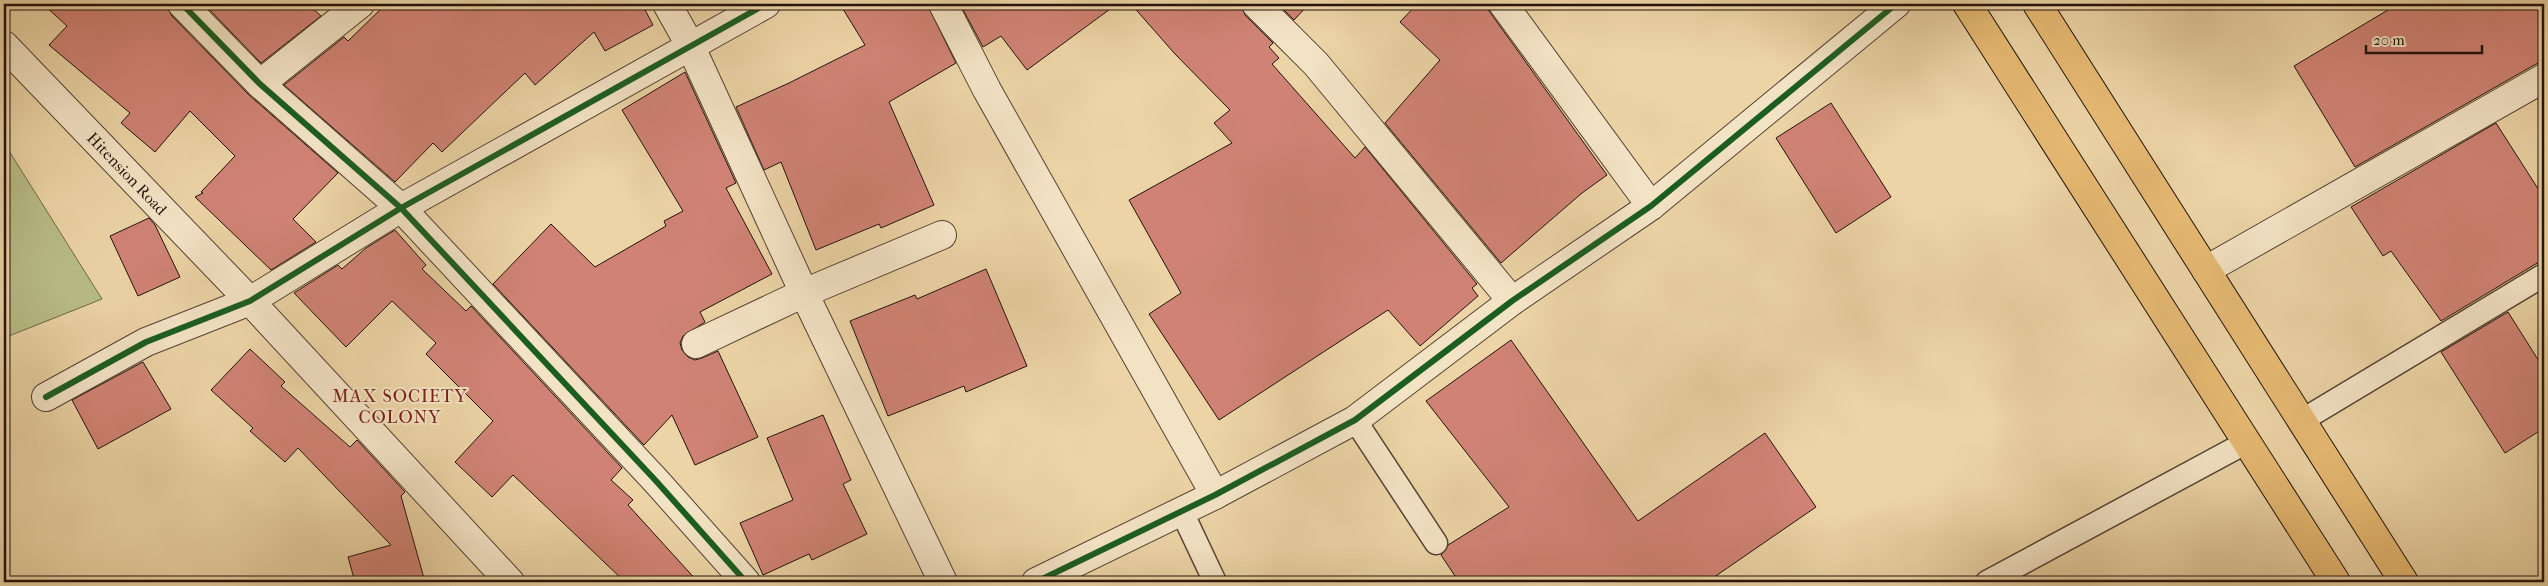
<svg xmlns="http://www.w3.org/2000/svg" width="2548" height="586" font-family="'IM FELL French Canon',serif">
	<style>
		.green { fill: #b8bd87; stroke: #6d6849 }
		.building { fill: #d08375; stroke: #22120b }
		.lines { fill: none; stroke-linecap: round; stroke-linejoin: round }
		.service-casing { stroke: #544232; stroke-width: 25 }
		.minor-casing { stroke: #544232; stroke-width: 30 }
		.tertiary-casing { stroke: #544232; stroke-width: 30 }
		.trunk-casing { stroke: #22120b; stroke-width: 30 }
		.service { stroke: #f3e3c5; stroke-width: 22 }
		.minor { stroke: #f3e3c5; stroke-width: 28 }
		.tertiary { stroke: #f3e3c5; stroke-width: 28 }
		.trunk { stroke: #e6ba73; stroke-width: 28 }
		.cycleway-casing { stroke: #f3e3c5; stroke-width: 9 }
		.cycleway { stroke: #1b5e20; stroke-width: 6 }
		.labels { text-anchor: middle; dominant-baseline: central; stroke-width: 4; stroke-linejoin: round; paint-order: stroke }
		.street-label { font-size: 16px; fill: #22120b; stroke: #f3e3c5 }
		.neighbourhood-label { font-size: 18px; letter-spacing: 1px; fill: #7a1f14; stroke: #f3e3c5 }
	</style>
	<rect width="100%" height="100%" fill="#ecd4a6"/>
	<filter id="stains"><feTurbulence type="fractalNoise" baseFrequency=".004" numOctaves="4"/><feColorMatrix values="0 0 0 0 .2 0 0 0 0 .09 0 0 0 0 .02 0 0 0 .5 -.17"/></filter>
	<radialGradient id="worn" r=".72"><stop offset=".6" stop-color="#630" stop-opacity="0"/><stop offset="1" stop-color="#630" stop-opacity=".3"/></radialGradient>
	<path class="green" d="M 4,143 L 102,299 L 4,338 Z"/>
	<g class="building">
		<path d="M 43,4 L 167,4 L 171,15 L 249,95 L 338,173 L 293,219 L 316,242 L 271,270 L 195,197 L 203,193 L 201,192 L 235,156 L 190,111 L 155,152 L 121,123 L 130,113 L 49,45 L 67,26 Z"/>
		<path d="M 204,4 L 308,4 L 321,16 L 261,63 Z"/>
		<path d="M 386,4 L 642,4 L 653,25 L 605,51 L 594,32 L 535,85 L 525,73 L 442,152 L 433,143 L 395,182 L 284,85 L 344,37 L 348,41 Z"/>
		<path d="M 840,4 L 927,4 L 956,63 L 889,102 L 934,205 L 881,228 L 879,224 L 816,250 L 781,162 L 764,170 L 736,107 L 789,83 L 865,45 Z"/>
		<path d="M 960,4 L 1117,4 L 1027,70 L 1001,36 L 983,47 Z"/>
		<path d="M 1131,4 L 1241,4 L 1245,15 L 1273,43 L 1269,47 L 1279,58 L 1272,64 L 1355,158 L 1365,147 L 1477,284 L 1472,288 L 1478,296 L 1420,346 L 1388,310 L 1219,420 L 1149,314 L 1181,293 L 1129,200 L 1232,143 L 1214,123 L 1230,110 L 1175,54 Z"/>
		<path d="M 1278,4 L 1309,4 L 1294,20 Z"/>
		<path d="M 1417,4 L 1484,4 L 1607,175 L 1582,193 L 1501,263 L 1385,123 L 1440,60 L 1400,22 Z"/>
		<path d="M 2398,4 L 2544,4 L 2544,62 L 2536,64 L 2355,167 L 2294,66 Z"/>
		<path d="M 685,72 L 736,183 L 726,188 L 772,274 L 700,312 L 705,322 L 683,336 L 680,343 L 682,350 L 688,357 L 695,360 L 702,358 L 718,351 L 758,437 L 695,465 L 672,415 L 644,445 L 493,284 L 551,224 L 595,267 L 666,226 L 664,221 L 683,211 L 622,110 Z"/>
		<path d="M 1831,103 L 1891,197 L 1836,233 L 1776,138 Z"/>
		<path d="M 2496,123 L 2544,198 L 2544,259 L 2441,321 L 2391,251 L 2383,256 L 2351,207 Z"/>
		<path d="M 149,218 L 155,225 L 180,277 L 138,296 L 110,236 Z"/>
		<path d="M 395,230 L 426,265 L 422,269 L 466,311 L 471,306 L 622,468 L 611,480 L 633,500 L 628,505 L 698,582 L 625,582 L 513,475 L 492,497 L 455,462 L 493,421 L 426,354 L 436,343 L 392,301 L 346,347 L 294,293 L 338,265 L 342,269 L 366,248 Z"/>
		<path d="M 986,269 L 1027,366 L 966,392 L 964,386 L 888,416 L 850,321 L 915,295 L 917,299 Z"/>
		<path d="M 2508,312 L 2544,369 L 2544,428 L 2505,453 L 2441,352 Z"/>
		<path d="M 1511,340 L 1638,521 L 1765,433 L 1816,507 L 1707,582 L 1459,582 L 1441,555 L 1448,545 L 1509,507 L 1426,401 Z"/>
		<path d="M 250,349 L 285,382 L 281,386 L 350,447 L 357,440 L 405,492 L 401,496 L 425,582 L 355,582 L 348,557 L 391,545 L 298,448 L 285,462 L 250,431 L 253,428 L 211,390 Z"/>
		<path d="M 143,362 L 171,409 L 98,449 L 72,400 Z"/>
		<path d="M 823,415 L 851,480 L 843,484 L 867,534 L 812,560 L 809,554 L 763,575 L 740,523 L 793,500 L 767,438 Z"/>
	</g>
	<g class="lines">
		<defs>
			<g id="service">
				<path d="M 1355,420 L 1436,543"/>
				<path d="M 2301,421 L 2544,275"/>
				<path d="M 1182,512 L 1215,582"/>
				<path d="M 1987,582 L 2247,442"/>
			</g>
			<g id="minor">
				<path d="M 182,4 L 260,84 L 401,208 L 657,482 L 746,582"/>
				<path d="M 667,4 L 690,45 L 804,293 L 943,582"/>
				<path d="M 943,4 L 987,90 L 1215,495"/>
				<path d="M 1256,4 L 1316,64 L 1512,301"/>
				<path d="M 1503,4 L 1651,206"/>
				<path id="s1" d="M 4,45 L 250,301 L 510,582"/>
				<path d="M 260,84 L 360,4"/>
				<path d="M 2206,270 L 2544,78"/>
				<path d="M 696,344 L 804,293 L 942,235"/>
				<path d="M 46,397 L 146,342 L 250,301 L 401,208 L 766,4"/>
			</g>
			<path id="tertiary" d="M 1036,582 L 1215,495 L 1355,420 L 1512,301 L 1651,206 L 1896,4"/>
			<g id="trunk">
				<path d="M 1967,4 L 2336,582"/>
				<path d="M 2037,4 L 2404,582"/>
			</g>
		</defs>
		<use href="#service" class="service-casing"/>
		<use href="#minor" class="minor-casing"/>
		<use href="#tertiary" class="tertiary-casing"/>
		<use href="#trunk" class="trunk-casing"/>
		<use href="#service" class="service"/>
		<use href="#minor" class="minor"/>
		<use href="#tertiary" class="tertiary"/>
		<use href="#trunk" class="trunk"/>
		<defs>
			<g id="cycleway">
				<path d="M 182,4 L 260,84 L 401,208 L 657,482 L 746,582"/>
				<path d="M 46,397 L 146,342 L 250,301 L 401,208 L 766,4"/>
				<path d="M 1036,582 L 1215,495 L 1355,420 L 1512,301 L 1651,206 L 1896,4"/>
			</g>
		</defs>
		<use href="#cycleway" class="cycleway-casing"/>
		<use href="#cycleway" class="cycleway"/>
	</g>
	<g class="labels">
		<g class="street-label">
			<text stroke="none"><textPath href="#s1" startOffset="178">Hitension Road</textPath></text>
		</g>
		<g class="neighbourhood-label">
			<text x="400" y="396">MAX SOCIETY<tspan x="400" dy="21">COLONY</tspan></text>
		</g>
	</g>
	<rect width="2548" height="586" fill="none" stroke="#ecd4a6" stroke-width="20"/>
	<rect x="5" y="5" width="2538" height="576" fill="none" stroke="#22120b" stroke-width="2.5"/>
	<rect x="10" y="10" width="2528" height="566" fill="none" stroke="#22120b"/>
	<path d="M2366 45v8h116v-8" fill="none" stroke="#22120b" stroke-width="2.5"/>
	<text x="2373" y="45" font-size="15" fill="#22120b" stroke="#f3e3c5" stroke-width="4" paint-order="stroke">20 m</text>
	<rect width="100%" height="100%" filter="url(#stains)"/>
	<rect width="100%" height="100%" fill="url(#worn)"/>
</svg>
